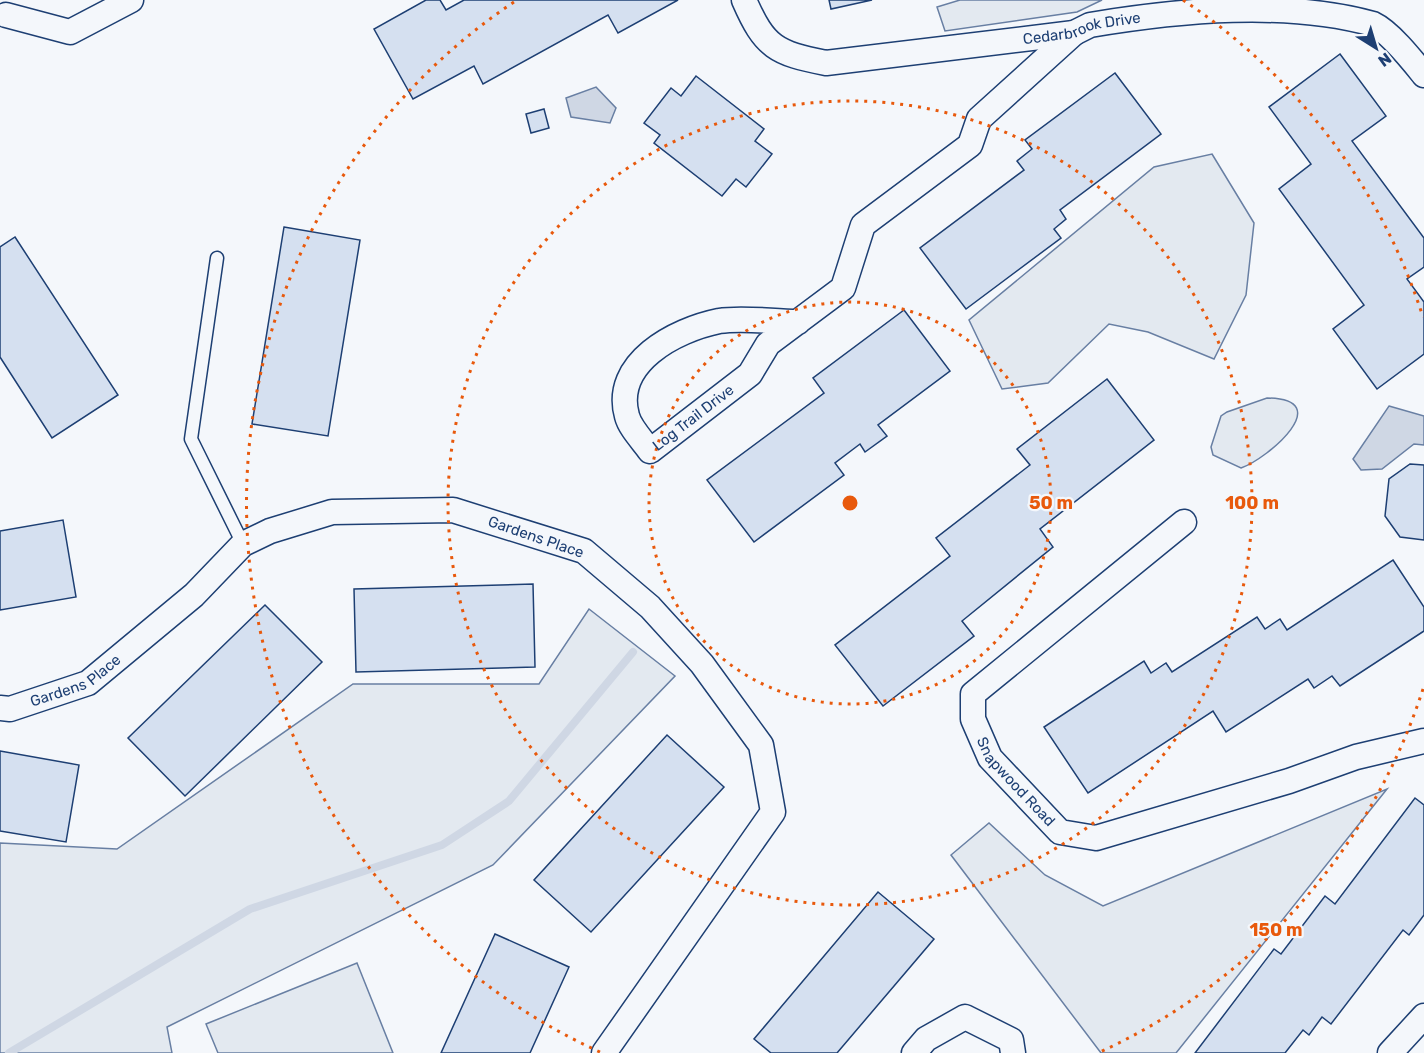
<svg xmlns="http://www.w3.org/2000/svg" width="1424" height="1053" font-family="Rubik,sans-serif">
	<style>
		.green { fill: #e3e9f0; stroke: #687fa3; stroke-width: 1.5 }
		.water { fill: #cfd7e4; stroke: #687fa3; stroke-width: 1.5 }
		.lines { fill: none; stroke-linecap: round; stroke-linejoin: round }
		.stream { stroke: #cfd7e4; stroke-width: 8 }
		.building { fill: #d5e0f0; stroke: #1d3f73; stroke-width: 1.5 }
		.service-casing { stroke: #1d3f73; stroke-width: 15 }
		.minor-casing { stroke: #1d3f73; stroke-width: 27 }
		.service { stroke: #f4f7fb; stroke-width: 12 }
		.minor { stroke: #f4f7fb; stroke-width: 24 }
		.ring { fill: none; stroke: #e8590c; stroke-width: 3; stroke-dasharray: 3 6 }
		.labels { text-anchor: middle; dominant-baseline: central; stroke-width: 4.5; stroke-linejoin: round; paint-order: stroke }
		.street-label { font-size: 15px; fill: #1d3f73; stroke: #f4f7fb }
		.centre { fill: #e8590c; stroke: #f4f7fb; stroke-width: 3 }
		.ring-label { font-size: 18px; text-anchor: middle; font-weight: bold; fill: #e8590c; stroke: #f4f7fb; stroke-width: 4.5; stroke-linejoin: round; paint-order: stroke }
	</style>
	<rect width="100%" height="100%" fill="#f4f7fb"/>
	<g class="green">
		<path d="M 960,0 L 1102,0 L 1077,12 L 945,31 L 937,7 Z"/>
		<path d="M 1212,154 L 1254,223 L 1246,295 L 1214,359 L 1148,332 L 1109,324 L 1048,383 L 1002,389 L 969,320 L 1154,167 Z"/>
		<path d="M 1267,398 C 1337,399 1269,458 1241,468 L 1213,455 L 1211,447 L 1221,416 L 1227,412 Z"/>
		<path d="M 589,609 L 675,676 L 493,865 L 167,1027 L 172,1053 L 0,1053 L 0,843 L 117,849 L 353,684 L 539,684 Z"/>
		<path d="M 1387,789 L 1176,1053 L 1101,1053 L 951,855 L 989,823 L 1045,875 L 1103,906 Z"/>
		<path d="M 357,963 L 393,1053 L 218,1053 L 206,1024 Z"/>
	</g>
	<g class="water">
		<path d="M 596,87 L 616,108 L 610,123 L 571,117 L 566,98 Z"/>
		<path d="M 1389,406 L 1424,416 L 1424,445 L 1414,444 L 1382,469 L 1361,470 L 1353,459 Z"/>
	</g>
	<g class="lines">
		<path class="stream" d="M 9,1053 L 250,909 L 442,845 L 509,801 L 633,652"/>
	</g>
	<g class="building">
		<path d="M 426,0 L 440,0 L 446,10 L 464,0 L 678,0 L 618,33 L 608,15 L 483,84 L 474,66 L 413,99 L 374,29 Z"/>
		<path d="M 829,0 L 872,0 L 831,9 Z"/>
		<path d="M 1340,54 L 1386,116 L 1352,141 L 1424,238 L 1424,267 L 1407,279 L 1424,302 L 1424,354 L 1377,389 L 1333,329 L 1364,305 L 1279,189 L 1311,164 L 1269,107 Z"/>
		<path d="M 1115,73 L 1161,134 L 1060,210 L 1066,219 L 1054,229 L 1061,238 L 966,309 L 920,248 L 1024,170 L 1017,161 L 1032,149 L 1025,140 Z"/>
		<path d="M 696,76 L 764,129 L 755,141 L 772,154 L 746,187 L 736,179 L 722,196 L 654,143 L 660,135 L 644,123 L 671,88 L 681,96 Z"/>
		<path d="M 544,109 L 549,128 L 531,133 L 526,114 Z"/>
		<path d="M 284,227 L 360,240 L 328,436 L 252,424 Z"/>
		<path d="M 15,237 L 118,395 L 52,438 L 0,357 L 0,247 Z"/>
		<path d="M 904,310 L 950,371 L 878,425 L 887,436 L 865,452 L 860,444 L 835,463 L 844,475 L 754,542 L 707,480 L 824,393 L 813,378 Z"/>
		<path d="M 1107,379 L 1154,440 L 1040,529 L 1053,547 L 962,621 L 974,636 L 883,706 L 835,645 L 950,556 L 936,538 L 1030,465 L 1017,449 Z"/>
		<path d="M 1410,464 L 1424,465 L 1424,540 L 1400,537 L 1385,516 L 1389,479 Z"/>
		<path d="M 63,520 L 76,597 L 0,610 L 0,531 Z"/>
		<path d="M 1393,560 L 1424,607 L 1424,631 L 1340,686 L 1332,676 L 1314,688 L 1308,679 L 1226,732 L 1213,711 L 1088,793 L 1044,727 L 1144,661 L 1151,673 L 1166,663 L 1172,672 L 1257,617 L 1265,629 L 1280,619 L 1287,630 Z"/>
		<path d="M 533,584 L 535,667 L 356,672 L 354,589 Z"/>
		<path d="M 265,605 L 322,662 L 185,796 L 128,738 Z"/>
		<path d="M 667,735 L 724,787 L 591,932 L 534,880 Z"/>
		<path d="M 0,751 L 79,765 L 66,842 L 0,831 Z"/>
		<path d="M 1415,798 L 1424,805 L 1424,915 L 1409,935 L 1403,930 L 1331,1024 L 1322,1017 L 1309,1035 L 1303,1030 L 1285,1053 L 1195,1053 L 1274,949 L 1281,954 L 1325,896 L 1335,904 Z"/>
		<path d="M 878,892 L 934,939 L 837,1053 L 771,1053 L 754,1039 Z"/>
		<path d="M 495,934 L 569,967 L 530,1053 L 441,1053 Z"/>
	</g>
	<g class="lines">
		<defs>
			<path id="service" d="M 217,258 L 191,439 L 243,544"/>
			<g id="minor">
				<path id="s1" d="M 744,0 C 765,48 776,53 826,63 L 1074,33 L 1090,25 C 1180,10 1286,0 1373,24 C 1390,32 1412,60 1424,75"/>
				<path d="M 6,15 L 70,32 L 131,0"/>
				<path id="s2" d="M 798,322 C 773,322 743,317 719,321 C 675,330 612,363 627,416 C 630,428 643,441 650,451 L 750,374 L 768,344 L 843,288 L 863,225 L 970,145 L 979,119 L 1074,33"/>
				<path id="s3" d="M 1184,522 L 973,694 L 973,719 L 990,758 L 1060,832 L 1096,838 L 1289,781 L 1356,757 L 1424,741"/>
				<path id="s4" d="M 0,708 L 10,709 L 88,683 L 194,595 L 243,544 L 270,531 L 332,512 L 453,510 L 584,551 L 650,607 L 702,664 L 761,745 L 773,812 L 604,1053"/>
				<path d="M 914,1053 L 926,1039 L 965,1017 L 1011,1040 L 1013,1053"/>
				<path d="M 1390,1053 L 1424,1016"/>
			</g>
		</defs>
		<use href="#service" class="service-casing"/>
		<use href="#minor" class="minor-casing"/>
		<use href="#service" class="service"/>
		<use href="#minor" class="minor"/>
	</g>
	<g class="ring">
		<circle cx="850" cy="503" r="201"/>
		<circle cx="850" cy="503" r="402"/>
		<path d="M1423 689A603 603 0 0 1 1100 1052M600 1052A603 603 0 0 1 517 0M1183 0A603 603 0 0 1 1423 317"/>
	</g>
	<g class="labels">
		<g class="street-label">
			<text stroke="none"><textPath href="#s1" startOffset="369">Cedarbrook Drive</textPath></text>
			<text stroke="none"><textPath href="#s2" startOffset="324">Log Trail Drive</textPath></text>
			<text transform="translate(536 537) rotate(19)">Gardens Place</text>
			<text stroke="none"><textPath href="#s4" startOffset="82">Gardens Place</textPath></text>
			<text stroke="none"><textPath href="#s3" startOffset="374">Snapwood Road</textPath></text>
		</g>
	</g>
	<circle cx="850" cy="503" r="9" class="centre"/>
	<g class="ring-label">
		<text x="1051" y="509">50 m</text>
		<text x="1252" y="509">100 m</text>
		<text x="1276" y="936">150 m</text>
	</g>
	<g transform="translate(1376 48) rotate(143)" stroke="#f4f7fb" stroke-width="4.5" paint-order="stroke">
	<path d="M0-4.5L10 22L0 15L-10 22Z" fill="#1d3f73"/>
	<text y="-9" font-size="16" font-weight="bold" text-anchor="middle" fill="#1d3f73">N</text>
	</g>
</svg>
